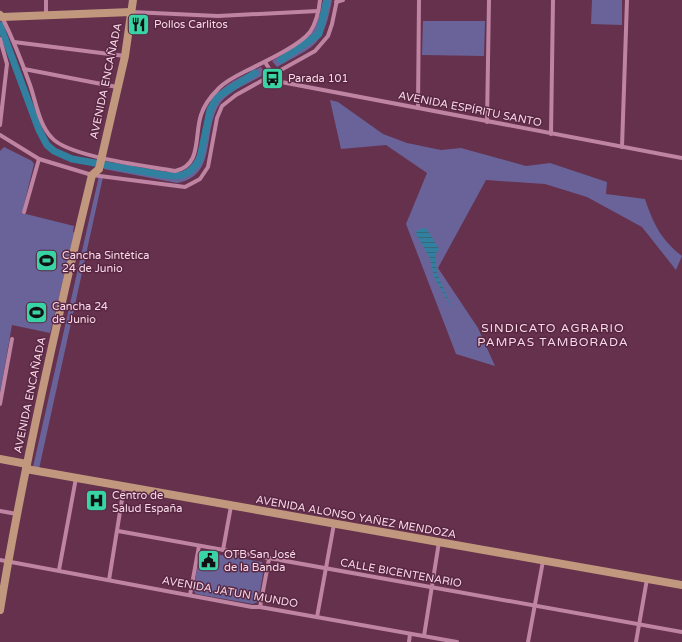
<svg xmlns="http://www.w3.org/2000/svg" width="682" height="642" font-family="'Varela Round',sans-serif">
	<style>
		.green { fill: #69639a }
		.water { fill: url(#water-rules) }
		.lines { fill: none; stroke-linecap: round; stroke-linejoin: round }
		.canal { stroke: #31809f; stroke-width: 7 }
		.street { stroke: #bf84a2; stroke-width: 4 }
		.secondary { stroke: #c1977e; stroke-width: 8 }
		.labels { text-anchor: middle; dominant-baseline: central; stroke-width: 3; stroke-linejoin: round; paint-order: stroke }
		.poi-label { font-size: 11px; fill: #f9d9e8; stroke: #592742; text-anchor: start }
		.street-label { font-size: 11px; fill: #f9d9e8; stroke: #592742 }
		.neighbourhood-label { font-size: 12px; letter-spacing: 1px; fill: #f9d9e8; stroke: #592742 }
	</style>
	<defs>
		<pattern id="water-rules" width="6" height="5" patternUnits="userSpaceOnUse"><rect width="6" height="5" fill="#31809f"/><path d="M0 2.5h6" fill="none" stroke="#3b677b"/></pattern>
	</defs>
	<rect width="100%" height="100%" fill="#65314d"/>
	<g class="green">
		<path d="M 323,0 L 332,0 C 323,47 316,45 277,67 L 272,61 C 304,42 316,40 323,0 Z"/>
		<path d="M 592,0 L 622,0 L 622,25 L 591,24 Z"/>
		<path d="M 423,21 L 485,21 L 484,56 L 422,55 Z"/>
		<path d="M 261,67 L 265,74 C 252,82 231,90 221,102 C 201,129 219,176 177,183 L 104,169 L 105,162 C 122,165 166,176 181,172 C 207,164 198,117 215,97 C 226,82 244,76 261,67 Z"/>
		<path d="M 330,100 L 338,102 L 383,134 L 407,143 L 441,150 L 461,148 L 526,166 L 550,163 L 607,182 L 606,194 L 645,199 C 653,223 661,240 682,256 L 676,270 L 642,227 L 587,197 L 545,184 L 486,180 L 438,268 L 478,328 L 495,366 L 456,354 L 406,224 L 427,173 L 386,145 L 341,149 Z"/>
		<path d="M 4,147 L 32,161 L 34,164 L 22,213 L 74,226 L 73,232 L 75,233 L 50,333 L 12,325 L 0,393 L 0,151 Z"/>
		<path d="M 99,176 L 103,177 L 39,469 L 33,467 Z"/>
		<path d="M 204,552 L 262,562 L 264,568 L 258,602 L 253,604 L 196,594 L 193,590 L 200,554 Z"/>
	</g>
	<path class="water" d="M 426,228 L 439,249 L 435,255 L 437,274 L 453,310 L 434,277 L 430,258 L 416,234 L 417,230 Z"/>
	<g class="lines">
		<g class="canal">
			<path d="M 0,25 L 39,130 L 47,145 L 54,151 L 72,159 L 164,175 L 175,176 L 183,175 L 190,171 L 196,165 L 200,158 L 210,110 L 217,97 L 255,73"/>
			<path d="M 281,60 L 319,34 L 327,0"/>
		</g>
		<g class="street">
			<path d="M 46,0 L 46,15"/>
			<path d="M 336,2 L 343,0"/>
			<path d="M 132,12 L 218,16 L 318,11"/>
			<path d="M 2,17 C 13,39 22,62 30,85 C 36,102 39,125 52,138 C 69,157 148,166 175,171 C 202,166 194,136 201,115 C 204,105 211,96 219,88 C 227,80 238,75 248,70 C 264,62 299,46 310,32 C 316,23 319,10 320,0"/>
			<path d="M 0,39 L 7,64 L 0,125"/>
			<path d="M 14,42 L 125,56"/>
			<path d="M 265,62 L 273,75 L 281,82 L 682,158"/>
			<path d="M 24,69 L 117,87"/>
			<path d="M 418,108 L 419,0"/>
			<path d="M 487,122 L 489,0"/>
			<path d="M 551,134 L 553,0"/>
			<path d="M 0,135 L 39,159 L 92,175 L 185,187 L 200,179 L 208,167 L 217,118 L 222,106 L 236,95 L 315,51 L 328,36 L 332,24 L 337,0"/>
			<path d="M 622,147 L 627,0"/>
			<path d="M 24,212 L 39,159"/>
			<path d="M 0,404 L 12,339"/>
			<path d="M 0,511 L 17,514"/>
			<path d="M 118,531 L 682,632"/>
			<path d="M 223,550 L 231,506"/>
			<path d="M 0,560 L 252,607 L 260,607 L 457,642"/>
			<path d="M 59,570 L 76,478"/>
			<path d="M 109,580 L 124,487"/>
			<path d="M 190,595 L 199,546"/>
			<path d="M 260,607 L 269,559"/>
			<path d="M 317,617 L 334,524"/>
			<path d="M 424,636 L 439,542"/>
			<path d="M 409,642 L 410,634"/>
			<path d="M 528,642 L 543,561"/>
			<path d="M 636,642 L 647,579"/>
		</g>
		<g class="secondary">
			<path d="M 0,15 L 2,17 L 131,12"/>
			<path d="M 0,459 L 27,464"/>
			<path d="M 26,469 L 682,585"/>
			<path d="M 0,610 C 24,464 57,319 92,175 L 99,169 L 125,56 L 133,0"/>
		</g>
	</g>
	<defs>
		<symbol id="restaurant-square" viewBox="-11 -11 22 22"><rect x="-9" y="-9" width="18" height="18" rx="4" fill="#39d4a5" stroke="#592742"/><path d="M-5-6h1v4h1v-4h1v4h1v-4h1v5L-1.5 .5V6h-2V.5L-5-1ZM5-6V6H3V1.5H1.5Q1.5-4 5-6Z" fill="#111"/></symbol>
		<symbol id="bus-square" viewBox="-11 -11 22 22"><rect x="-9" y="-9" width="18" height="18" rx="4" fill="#39d4a5" stroke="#592742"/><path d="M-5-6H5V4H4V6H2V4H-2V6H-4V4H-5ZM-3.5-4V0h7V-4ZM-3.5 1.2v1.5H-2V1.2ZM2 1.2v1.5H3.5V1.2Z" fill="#111"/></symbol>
		<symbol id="stadium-square" viewBox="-11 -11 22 22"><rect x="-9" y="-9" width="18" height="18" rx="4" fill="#39d4a5" stroke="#592742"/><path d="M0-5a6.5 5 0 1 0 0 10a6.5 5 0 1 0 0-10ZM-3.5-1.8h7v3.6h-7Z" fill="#111"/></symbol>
		<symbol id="hospital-square" viewBox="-11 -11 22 22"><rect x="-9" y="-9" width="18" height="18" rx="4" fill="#39d4a5" stroke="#592742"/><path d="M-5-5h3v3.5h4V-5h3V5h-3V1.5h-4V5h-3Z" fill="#111"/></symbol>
		<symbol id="civic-square" viewBox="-11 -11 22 22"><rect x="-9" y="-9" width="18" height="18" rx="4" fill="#39d4a5" stroke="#592742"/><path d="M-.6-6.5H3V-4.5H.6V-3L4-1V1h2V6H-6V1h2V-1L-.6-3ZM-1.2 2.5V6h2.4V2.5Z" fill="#111"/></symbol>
	</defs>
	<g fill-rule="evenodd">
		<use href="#restaurant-square" x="126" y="12" width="25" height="25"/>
		<use href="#bus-square" x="260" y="66" width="25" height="25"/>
		<use href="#stadium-square" x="34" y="248" width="25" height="25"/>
		<use href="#stadium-square" x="24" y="300" width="25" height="25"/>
		<use href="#hospital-square" x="84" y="488" width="25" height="25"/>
		<use href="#civic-square" x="196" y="548" width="25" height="25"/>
	</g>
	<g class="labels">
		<g class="poi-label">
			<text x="154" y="24">Pollos Carlitos</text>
			<text x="288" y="78">Parada 101</text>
			<text x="62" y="255">Cancha Sintética<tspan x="62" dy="13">24 de Junio</tspan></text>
			<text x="52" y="306">Cancha 24<tspan x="52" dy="13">de Junio</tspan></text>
			<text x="112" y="495">Centro de<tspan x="112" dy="13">Salud España</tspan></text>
			<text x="224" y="554">OTB San José<tspan x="224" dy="13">de la Banda</tspan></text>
		</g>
		<g class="street-label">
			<text transform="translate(106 81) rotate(-78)">AVENIDA ENCAÑADA</text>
			<text transform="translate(470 109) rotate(11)">AVENIDA ESPÍRITU SANTO</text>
			<text transform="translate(30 395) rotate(-78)">AVENIDA ENCAÑADA</text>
			<text transform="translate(356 517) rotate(10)">AVENIDA ALONSO YAÑEZ MENDOZA</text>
			<text transform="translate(401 573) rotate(10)">CALLE BICENTENARIO</text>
			<text transform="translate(230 592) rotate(10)">AVENIDA JATUN MUNDO</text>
		</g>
		<g class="neighbourhood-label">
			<text x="553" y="328">SINDICATO AGRARIO<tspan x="553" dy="14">PAMPAS TAMBORADA</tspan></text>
		</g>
	</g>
</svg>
